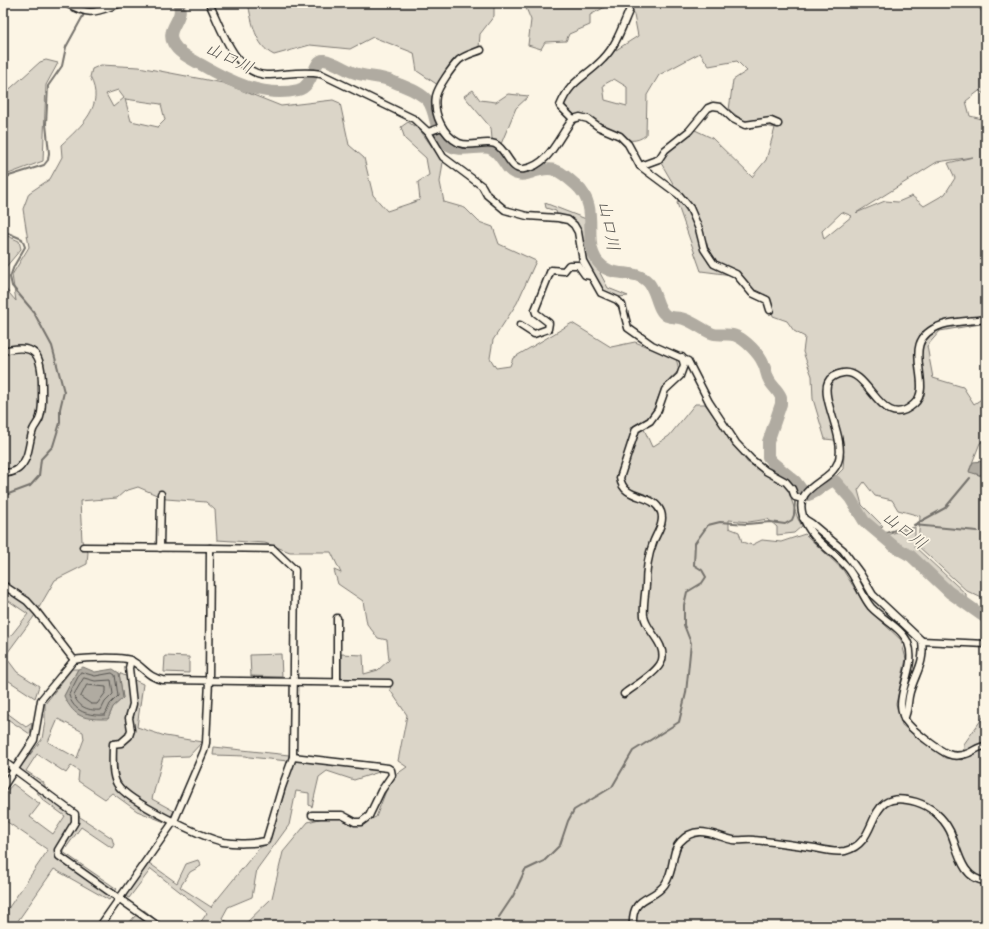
<svg xmlns="http://www.w3.org/2000/svg" width="989" height="929" font-family="'Indie Flower','Klee One',sans-serif">
	<style>
		.green { fill: #dbd5c8; stroke: #7c7872; fill-rule: evenodd }
		.water { fill: #b0aba1; stroke: #75726c }
		.lines { fill: none; stroke-linecap: round; stroke-linejoin: round }
		.shore { stroke: #575551; stroke-width: 1 }
		.stream { stroke: #75726c; stroke-width: 2 }
		.river { stroke: #b0aba1; stroke-width: 12 }
		.minor-casing { stroke: #1c1c1c; stroke-width: 9 }
		.minor { stroke: #fcf5e5; stroke-width: 6 }
		.labels { text-anchor: middle; dominant-baseline: central; stroke-width: 3.5; stroke-linejoin: round; paint-order: stroke }
		.water-label { font-size: 17px; font-style: italic; fill: #575551; stroke: #fcf5e5 }
	</style>
	<rect width="100%" height="100%" fill="#fcf5e5"/>
	<filter id="ink" filterUnits="userSpaceOnUse"><feTurbulence type="fractalNoise" baseFrequency=".025" numOctaves="2"/><feDisplacementMap in="SourceGraphic" scale="8" xChannelSelector="R" yChannelSelector="G"/><feConvolveMatrix kernelMatrix="1 2 1 2 8 2 1 2 1" color-interpolation-filters="sRGB"/></filter>
	<g filter="url(#ink)">
		<g class="green">
			<path d="M 248,3 L 494,3 L 494,16 L 480,34 L 479,48 L 452,61 L 438,85 L 417,71 L 414,53 L 373,37 L 350,49 L 310,45 L 274,55 C 255,46 252,22 248,3 Z"/>
			<path d="M 524,3 L 974,3 L 986,16 L 986,94 L 979,91 L 966,101 L 970,116 L 986,120 L 986,323 L 940,331 L 927,346 L 933,378 L 963,387 L 974,404 L 986,396 L 986,439 L 980,443 L 969,471 L 986,478 L 986,600 L 967,591 L 918,546 L 920,516 L 898,510 L 892,500 L 875,496 L 864,482 L 858,490 L 862,505 L 883,526 L 877,528 L 866,520 L 853,496 L 836,476 L 843,469 L 844,455 L 834,440 L 825,439 L 813,399 L 812,376 L 803,352 L 805,337 L 794,331 L 787,321 L 773,316 L 768,296 L 756,293 L 736,272 L 714,261 L 708,250 L 695,211 L 675,187 L 661,163 L 667,151 L 695,130 L 712,138 L 752,177 L 766,160 L 775,128 L 744,121 L 729,110 L 733,80 L 747,71 L 737,61 L 709,66 L 700,53 L 659,75 L 647,95 L 646,135 C 627,151 607,127 590,117 C 585,114 579,117 575,115 C 571,113 566,108 563,105 L 570,90 L 590,75 L 616,50 L 638,36 L 633,10 L 609,5 L 590,15 L 590,25 L 569,34 L 566,41 L 545,42 L 541,49 L 528,45 L 531,20 ZM 614,79 L 627,87 L 627,106 L 605,100 L 603,85 ZM 973,157 L 948,163 L 955,178 L 945,194 L 924,206 L 912,196 L 898,202 L 885,201 L 856,213 L 937,162 ZM 842,212 L 852,216 L 824,239 L 822,231 Z"/>
			<path d="M 46,60 L 58,63 L 46,85 L 43,161 L 3,176 L 3,95 L 40,62 Z"/>
			<path d="M 101,65 L 139,67 L 223,83 L 281,106 L 333,100 L 340,103 L 349,145 L 364,158 L 373,195 L 387,211 L 420,200 L 418,182 L 429,175 L 426,158 L 405,139 L 401,127 L 408,122 L 420,130 L 443,162 L 440,182 L 444,202 L 465,208 L 479,222 L 493,227 L 499,244 L 536,261 L 517,303 L 493,340 L 490,358 L 496,368 L 510,366 L 513,358 L 572,323 L 611,347 L 635,342 L 676,358 L 679,370 L 662,388 L 651,416 L 630,428 L 632,435 L 644,429 L 652,447 L 669,436 L 695,404 L 705,404 L 747,462 L 787,487 L 798,519 L 802,526 L 794,533 L 777,535 L 777,527 L 768,519 L 749,522 L 729,520 L 729,528 L 739,532 L 742,542 L 752,545 L 762,540 L 781,542 L 805,534 L 843,570 L 867,608 L 901,640 L 906,659 L 896,704 L 902,725 L 945,758 L 963,760 L 964,744 L 986,713 L 986,926 L 243,926 L 272,898 L 283,852 L 308,822 L 338,814 L 359,824 L 376,817 L 391,778 L 407,767 L 398,761 L 407,715 L 390,690 L 392,680 L 341,680 L 341,654 L 363,655 L 364,674 L 378,670 L 389,660 L 387,640 L 378,638 L 367,624 L 363,601 L 338,584 L 334,570 L 341,573 L 331,552 L 290,552 L 265,543 L 217,540 L 215,510 L 206,502 L 166,499 L 138,487 L 125,491 L 117,498 L 80,501 L 82,541 L 88,552 L 87,564 L 55,580 L 33,618 L 5,656 L 17,672 L 39,686 L 35,698 L 3,677 L 3,634 L 9,638 L 28,614 L 3,597 L 3,286 L 16,301 L 12,275 L 29,247 L 23,209 L 29,193 L 50,179 L 62,157 L 61,145 C 81,126 106,106 90,77 L 92,69 ZM 118,90 L 124,98 L 113,107 L 106,94 ZM 125,99 L 161,104 L 165,120 L 158,127 L 131,121 Z"/>
			<path d="M 473,90 L 480,100 L 496,102 L 508,94 L 529,96 L 516,108 L 501,144 L 492,139 L 491,128 L 464,96 Z"/>
			<path d="M 679,199 L 694,224 L 702,250 L 709,264 L 732,275 L 701,271 L 677,203 Z"/>
			<path d="M 545,203 L 586,219 C 588,237 587,259 603,270 L 600,273 L 608,288 L 628,296 L 618,297 L 603,291 L 585,258 L 580,228 L 572,220 L 557,215 L 556,211 L 546,208 Z"/>
			<path d="M 3,234 L 19,241 L 21,249 L 5,268 L 3,274 Z"/>
			<path d="M 915,527 L 915,547 L 966,594 L 966,599 L 953,590 L 916,555 L 886,535 Z"/>
			<path d="M 281,654 L 282,677 L 251,676 L 250,655 Z"/>
			<path d="M 165,656 L 189,657 L 189,673 L 164,672 Z"/>
			<path d="M 72,669 L 78,669 L 64,696 L 108,719 L 113,707 L 123,698 L 119,673 L 143,684 L 137,727 L 165,736 L 202,742 L 189,756 L 163,757 L 152,799 L 174,811 L 167,823 L 137,811 L 112,793 L 105,799 L 78,781 L 79,771 L 71,766 L 66,773 L 37,754 L 26,771 L 43,782 L 51,798 L 112,838 L 114,845 L 112,848 L 81,827 L 63,852 L 117,889 L 109,900 L 54,869 L 15,925 L 3,921 L 3,916 L 48,850 L 3,819 L 3,795 L 13,784 L 40,804 L 30,817 L 53,834 L 65,816 L 43,800 L 19,769 L 42,739 L 45,721 L 45,704 ZM 58,719 L 83,732 L 84,739 L 77,758 L 48,742 Z"/>
			<path d="M 3,710 L 26,727 L 32,723 L 30,734 L 3,716 Z"/>
			<path d="M 214,747 L 289,755 L 295,760 L 375,768 L 379,772 L 354,780 L 327,771 L 319,777 L 312,807 L 309,805 L 309,793 L 296,791 L 289,825 L 257,869 L 252,897 L 228,907 L 222,918 L 233,926 L 222,926 L 218,923 L 216,926 L 198,926 L 207,913 L 151,869 L 129,898 L 125,896 L 149,863 L 177,883 L 186,864 L 198,860 L 201,866 L 190,872 L 180,887 L 211,907 L 259,848 L 269,843 L 292,767 L 288,761 L 249,757 L 246,756 L 213,755 Z"/>
			<path d="M 144,910 L 164,926 L 127,926 L 134,917 Z"/>
		</g>
		<g class="water">
			<path d="M 982,461 L 986,471 L 980,475 L 969,472 L 973,462 Z"/>
			<path d="M 83,667 L 95,672 L 113,669 L 119,673 L 123,698 L 113,707 L 108,719 C 85,719 75,719 64,696 L 78,669 Z"/>
		</g>
		<g class="lines">
			<g class="shore">
				<path d="M 81,672 L 95,676 L 112,673 L 115,675 L 118,696 L 110,704 L 105,715 C 89,716 73,712 69,695 Z"/>
				<path d="M 84,678 L 95,681 L 111,680 L 113,694 L 105,702 L 101,710 C 90,711 78,708 74,695 Z"/>
				<path d="M 87,685 L 106,687 L 106,692 L 97,704 L 91,704 L 81,697 Z"/>
			</g>
			<g class="stream">
				<path d="M 3,180 L 9,176 L 44,165 L 48,160 L 49,153 L 46,124 L 48,86 L 62,66 L 66,47 L 83,16 L 87,3"/>
				<path d="M 3,231 L 22,239 L 25,247 L 14,266 L 10,277 L 12,286 L 33,311 L 52,346 L 64,392 L 60,409 L 60,423 L 53,446 L 41,459 L 39,476 L 30,486 L 3,496"/>
				<path d="M 970,478 L 945,508 L 914,525 L 977,531"/>
				<path d="M 879,533 L 886,533 L 905,527"/>
				<path d="M 499,917 L 513,896 L 525,870 L 544,861 L 560,845 L 568,821 L 574,810 L 612,787 L 633,751 L 679,722 L 686,693 L 691,643 L 684,625 L 684,605 L 687,592 L 702,583 L 706,577 L 702,570 L 694,565 L 695,543 L 708,525 L 720,522 L 747,524 L 770,522 L 785,524 L 792,520 L 794,515 L 795,502 L 799,487"/>
			</g>
			<g class="river">
				<path d="M 178,3 C 186,18 165,28 173,43 C 178,53 191,59 200,64 C 229,81 263,98 298,90 C 314,87 313,59 324,60 C 333,61 344,69 352,72 C 367,78 378,75 394,82 C 405,87 420,91 428,101 C 437,113 434,134 447,144 C 460,154 477,145 489,148 C 503,152 504,171 517,174 C 522,176 526,174 530,173 C 553,165 558,169 576,185 C 602,208 581,240 598,262 C 611,279 635,268 648,282 C 657,291 656,310 667,316 C 672,318 679,317 684,319 C 693,322 702,329 711,333 C 719,337 728,332 736,336 C 746,340 759,354 763,363 C 766,368 766,375 769,380 C 772,386 778,390 781,397 L 781,404 L 768,442 L 768,457 L 773,463 L 796,482 L 802,490"/>
				<path d="M 808,495 C 819,493 825,481 835,481 L 850,498 L 864,521 L 895,547 L 911,556 L 949,592 L 986,618"/>
			</g>
			<defs>
				<g id="minor">
					<path d="M 66,3 C 91,17 95,12 121,3"/>
					<path d="M 209,3 C 221,27 234,73 266,75 C 285,75 302,70 321,74 L 414,119 L 428,132 L 443,157 L 482,186 L 487,195 L 505,210 L 527,216 L 558,218 L 568,220 L 574,225 L 578,232 L 583,261 L 601,293 L 617,300 L 622,305 L 628,328 L 652,345 L 688,361 L 709,402 L 736,443 L 751,459 L 766,471 L 786,482 L 792,489 L 795,497 L 802,499"/>
					<path d="M 481,50 C 474,53 465,55 459,60 C 452,67 438,87 436,96 C 433,114 443,135 459,143 C 471,148 484,140 495,144 C 507,149 510,172 524,169 C 550,165 558,137 573,119 L 580,117 L 588,119 L 599,127 L 620,136 L 628,144 L 640,166 L 679,195 L 690,208 L 699,229 L 704,249 L 714,264 L 736,274 L 752,293 L 767,300 L 770,310"/>
					<path d="M 573,119 L 560,106 C 571,79 584,79 603,59 C 616,46 622,27 629,11"/>
					<path d="M 428,132 L 442,127"/>
					<path d="M 640,166 L 659,159 L 665,150 L 689,131 L 708,108 L 713,106 L 720,107 L 733,119 L 745,125 L 771,121 L 778,124"/>
					<path d="M 986,319 C 972,321 955,321 942,325 C 895,341 936,384 914,404 C 881,434 870,368 843,373 C 837,374 831,376 828,382 C 820,398 847,440 838,462 C 830,484 793,485 803,516 C 809,538 832,550 846,566 C 857,578 861,595 871,607 C 882,619 902,628 908,643 C 919,670 887,702 909,725 C 915,732 940,751 948,754 C 953,756 960,756 966,754 C 973,752 978,746 986,746"/>
					<path d="M 520,325 L 534,334 L 548,329 L 549,323 L 536,313 L 535,310 L 551,270 L 564,271 L 569,265 L 578,265 L 585,275 L 591,276"/>
					<path d="M 3,351 C 37,342 42,356 42,386 C 42,396 43,407 40,417 C 39,422 35,425 33,430 C 28,444 30,459 18,469 C 13,473 8,473 3,473"/>
					<path d="M 803,518 L 811,523 L 843,550 L 860,573 L 873,595 L 922,641 C 925,663 916,672 910,692 C 907,702 909,710 904,719"/>
					<path d="M 83,547 L 210,548"/>
					<path d="M 160,548 L 161,494"/>
					<path d="M 3,585 L 27,601 L 37,612 L 74,660"/>
					<path d="M 922,641 L 986,644"/>
					<path d="M 337,682 L 337,618"/>
					<path d="M 624,694 C 634,686 659,672 662,660 C 666,643 646,631 644,616 C 643,606 645,595 646,585 C 646,572 648,556 653,543 C 656,534 665,523 661,512 C 653,492 624,502 620,478 L 636,429 L 650,421 L 658,410 L 665,390 L 680,376 L 684,365 L 682,357"/>
					<path d="M 293,757 L 388,768 L 391,770 L 392,775 L 381,791 L 369,816 L 361,822 L 355,822 L 342,815 L 312,815"/>
					<path d="M 3,761 L 75,814 L 75,822 L 58,850 L 59,856 L 158,926"/>
					<path d="M 3,787 L 34,740 L 41,700 L 74,660 C 83,658 125,656 132,661 C 145,668 147,677 163,680 L 389,683"/>
					<path d="M 100,926 L 174,821 L 204,751 L 206,743 L 209,681 L 210,548 L 273,549 L 295,570 L 293,757 L 282,787 L 266,841 C 253,844 235,844 223,842 C 202,837 128,802 117,784 C 111,774 113,756 113,744 L 121,743 L 129,736 L 131,730 L 129,718 L 133,704 L 129,668 L 131,660"/>
					<path d="M 633,926 C 631,894 653,902 665,884 C 675,870 671,851 680,842 C 697,823 714,836 733,840 C 740,841 748,839 754,840 C 775,842 795,845 815,848 C 824,850 835,853 845,851 C 883,842 862,786 916,802 C 930,806 943,817 950,831 C 958,848 961,880 986,881"/>
				</g>
			</defs>
			<use href="#minor" class="minor-casing"/>
			<use href="#minor" class="minor"/>
		</g>
	</g>
	<g class="labels">
		<g class="water-label">
			<text transform="translate(229 59) rotate(26)">山口川</text>
			<text transform="translate(608 226) rotate(79)">山口川</text>
			<text transform="translate(904 531) rotate(38)">山口川</text>
		</g>
	</g>
	<rect width="989" height="929" fill="none" stroke="#fcf5e5" stroke-width="16"/>
	<rect x="8" y="8" width="973" height="913" fill="none" stroke="#1c1c1c" stroke-width="1.5" filter="url(#ink)"/>
</svg>
